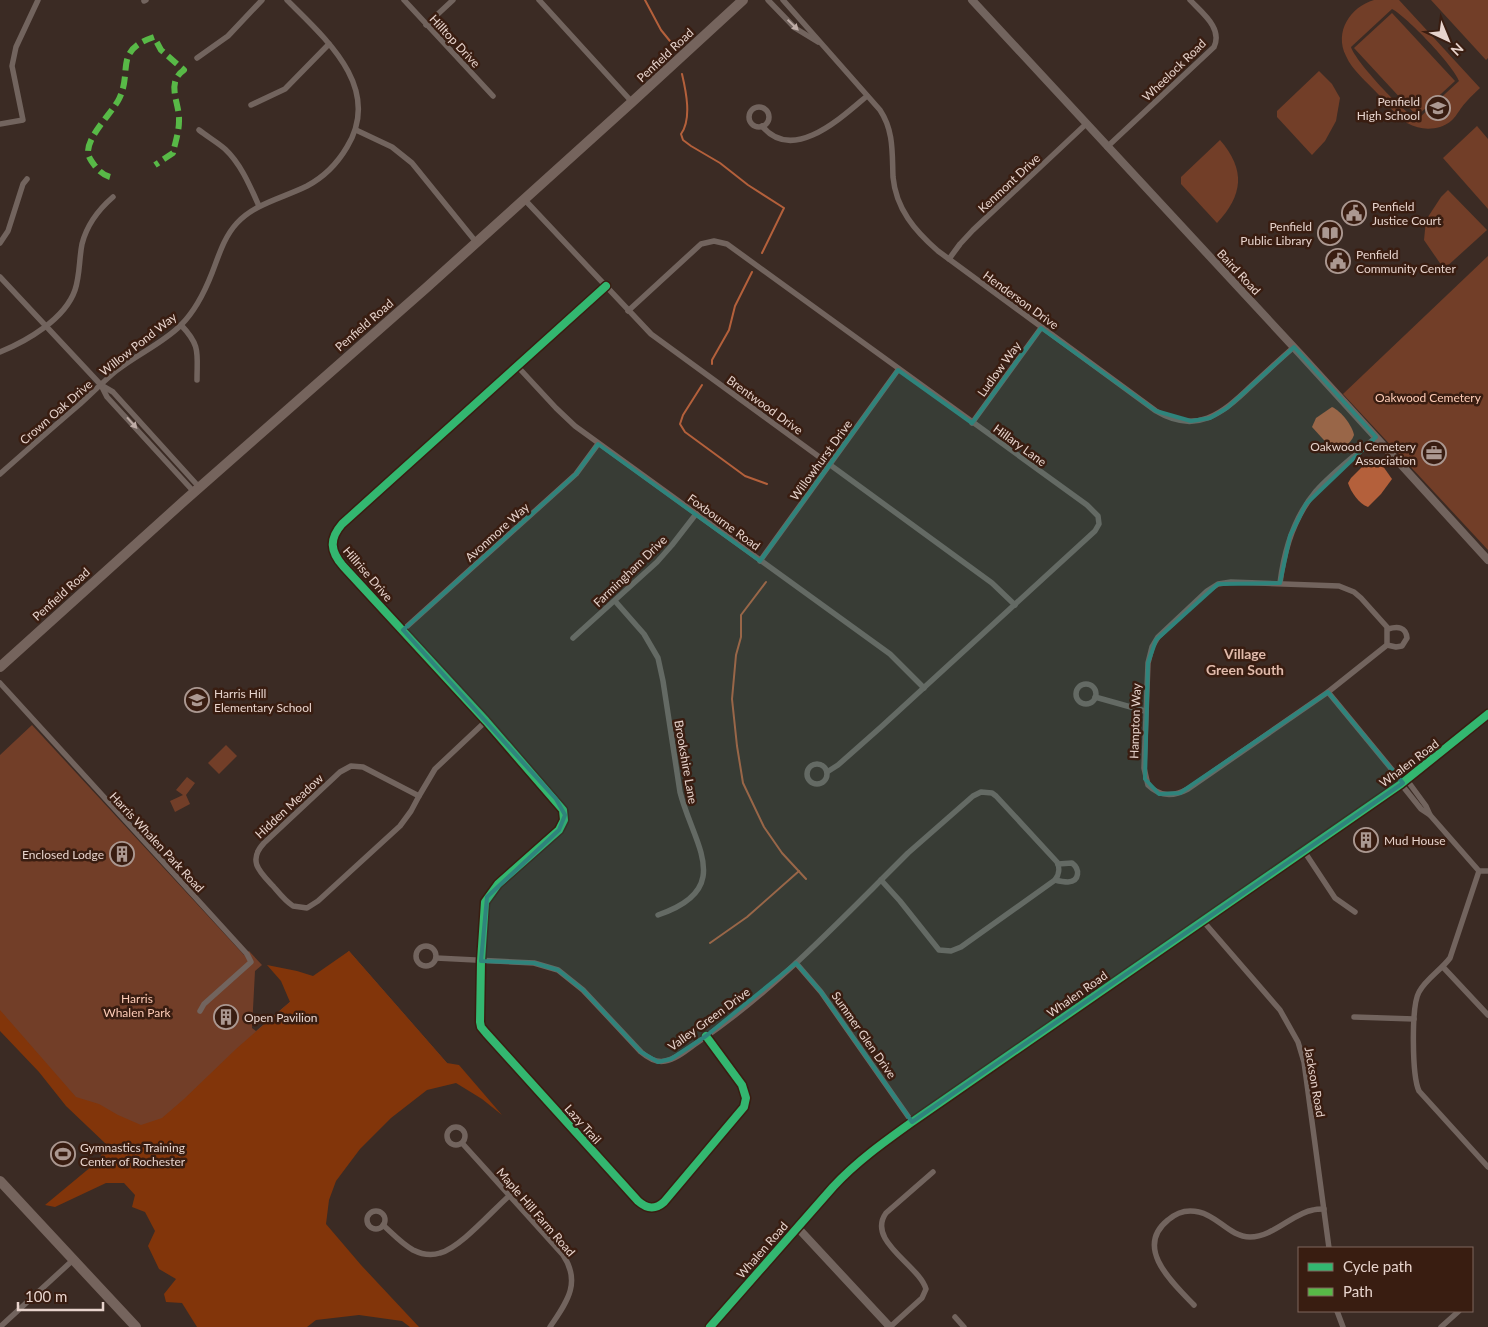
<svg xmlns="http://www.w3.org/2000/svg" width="1488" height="1327" font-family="Lato,sans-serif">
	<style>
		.green { fill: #723e28; fill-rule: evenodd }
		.forest { fill: #82350a }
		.water { fill: #b4603b }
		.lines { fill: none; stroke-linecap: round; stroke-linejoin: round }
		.stream { stroke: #b4603b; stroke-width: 2 }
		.minor { stroke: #72645e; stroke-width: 5.5 }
		.tertiary { stroke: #72645e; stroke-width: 8 }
		.primary { stroke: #75645d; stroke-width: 10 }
		.quiet { stroke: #58b947; stroke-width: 6; stroke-dasharray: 12 6; stroke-linecap: butt }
		.cycleway-casing { stroke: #391d11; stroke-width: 11 }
		.cycleway { stroke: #33b770; stroke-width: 8 }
		.oneway { fill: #beaca6 }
		.marked { fill: #2f847c; fill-opacity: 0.2; stroke: #2f847c; stroke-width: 4; stroke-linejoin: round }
		.labels { text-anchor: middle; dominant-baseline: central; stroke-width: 5; stroke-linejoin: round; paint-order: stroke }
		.street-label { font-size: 12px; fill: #e7d3cc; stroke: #391d11 }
		.poi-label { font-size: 12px; fill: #e7d3cc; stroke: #391d11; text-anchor: start }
		.park-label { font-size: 12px; fill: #feccb7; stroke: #391d11 }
		.neighbourhood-label { font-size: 14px; font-weight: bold; fill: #e0baab; stroke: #391d11 }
	</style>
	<rect width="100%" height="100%" fill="#3b2b24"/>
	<g class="green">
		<path d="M 1374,0 L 1399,0 L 1480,88 C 1476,92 1471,96 1467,101 C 1457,111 1456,122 1440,127 C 1429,130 1418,129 1407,123 C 1396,116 1387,103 1378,94 C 1367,82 1352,70 1346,56 C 1334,32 1350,7 1374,0 ZM 1392,9 C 1406,16 1454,66 1459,81 L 1418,119 C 1404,114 1355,61 1351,47 Z"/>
		<path d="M 1431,0 L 1488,0 L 1488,58 L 1486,60 Z"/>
		<path d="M 1392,13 L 1455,81 L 1417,116 L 1354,48 Z"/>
		<path d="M 1319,71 L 1332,84 L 1340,98 L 1336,121 L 1325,141 L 1312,155 L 1277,117 L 1277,111 Z"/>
		<path d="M 1477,126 L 1488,139 L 1488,209 L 1443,158 Z"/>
		<path d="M 1220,140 C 1246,170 1243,195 1217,223 L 1181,184 L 1181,177 Z"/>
		<path d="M 1448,190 L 1487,230 L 1444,269 L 1424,240 L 1426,220 L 1441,197 Z"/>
		<path d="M 1488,256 L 1488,550 L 1343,394 Z"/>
		<path d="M 32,725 L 244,955 L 249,951 L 262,965 L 255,971 L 252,1028 L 256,1031 L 349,951 L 447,1063 L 113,1144 L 0,1024 L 0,755 Z"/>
		<path d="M 226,745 L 237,756 L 219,774 L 208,763 Z"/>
		<path d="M 187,777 L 195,783 L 186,795 L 190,804 L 175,812 L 170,801 L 183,795 L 176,790 Z"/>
	</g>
	<path class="forest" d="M 349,951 L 447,1063 L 459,1065 L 502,1115 L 482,1099 L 456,1083 L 427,1090 L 391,1118 L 360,1149 L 336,1181 L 329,1200 L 326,1224 L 361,1265 L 419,1327 L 410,1327 L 402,1321 L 359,1315 L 316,1320 L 307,1327 L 197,1327 L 182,1303 L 166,1302 L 164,1294 L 176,1279 L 159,1269 L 148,1246 L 155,1231 L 145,1212 L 132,1207 L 135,1195 L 124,1183 L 106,1183 L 55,1207 L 45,1205 L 98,1161 L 107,1145 L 66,1106 L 39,1072 L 0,1031 L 0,1010 L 76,1097 L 99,1104 L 118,1115 L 141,1125 L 162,1118 L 184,1099 L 236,1049 L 290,1002 L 281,981 L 267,965 L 297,971 L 313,976 Z"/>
	<g class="water">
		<path d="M 1332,407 C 1341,411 1352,425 1354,435 C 1351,444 1342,449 1333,450 L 1312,427 L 1316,418 Z"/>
		<path d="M 1369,460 L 1380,462 L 1392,479 L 1381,494 L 1368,507 C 1359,504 1351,492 1348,483 L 1351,478 Z"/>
	</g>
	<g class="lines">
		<g class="stream">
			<path d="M 645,0 L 661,30 L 674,46"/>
			<path d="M 682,74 C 686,91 692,119 681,134 L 683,140 L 691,146 L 720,163 L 748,185 L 784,208 L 762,253"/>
			<path d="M 712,364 L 712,360 L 729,330 L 735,306 L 752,272"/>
			<path d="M 702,385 L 683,415 L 680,424 L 685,432 L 745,476 L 767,484"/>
			<path d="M 766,582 L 741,615 L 741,637 L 736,655 L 732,699 L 737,746 L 743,783 L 764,827 L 782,853 L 806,879"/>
			<path d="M 710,943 L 747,917 L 799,871"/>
		</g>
		<g class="minor">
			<path d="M 404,0 L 493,96"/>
			<path d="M 539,0 L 632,102"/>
			<path d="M 768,0 L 795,28 L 818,42"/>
			<path d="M 783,0 L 880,110 C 894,131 892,153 893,177 C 896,209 915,231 938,251 L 1156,411 C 1196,435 1222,414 1251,386 C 1265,373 1279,360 1294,347"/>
			<path d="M 144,1 L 146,0"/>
			<path d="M 426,25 L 453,0"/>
			<path d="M 197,58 L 228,36 L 262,0"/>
			<path d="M 251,105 L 285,89 L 329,44"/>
			<circle cx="759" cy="117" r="10"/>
			<path d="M 0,124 L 23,120 L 12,66 L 16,47 L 38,0"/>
			<path d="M 762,126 C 793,164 842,117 867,96"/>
			<path d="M 199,130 C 208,137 217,142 225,149 C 241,164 250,186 259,206"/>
			<path d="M 356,130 L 392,147 L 412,163 L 476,242"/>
			<path d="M 1107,147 L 1214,47 C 1223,28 1202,13 1190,0"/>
			<path d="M 524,199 L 651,334 L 992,583 L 1015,605"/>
			<path d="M 0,243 L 8,231 L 23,184 L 27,179"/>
			<path d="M 949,259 L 960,244 L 973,230 L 1086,124"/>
			<path d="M 0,277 L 101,385 L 113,392 L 199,487"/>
			<path d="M 606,286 L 342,524 C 329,539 330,551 343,566 L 486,721 L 563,810 L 564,820 L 559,830 L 498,884 L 485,902 L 481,961 L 480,1022 L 481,1027 L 486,1033 L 638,1201 C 647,1209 655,1210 664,1202 L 744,1107 L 746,1098 L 742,1085 L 706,1036"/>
			<path d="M 628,311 L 701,244 L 714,241 L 727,244 L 1087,505 L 1098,516 L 1099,524 L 1095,531 L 881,727 L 838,765 L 827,772"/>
			<path d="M 181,325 C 201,346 197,353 197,380"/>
			<path d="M 0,352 C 27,341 65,319 75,290 C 80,275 79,259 82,244 C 87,224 98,210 113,197"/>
			<path d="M 518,367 L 556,408 L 575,426 L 890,654 L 924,688"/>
			<path d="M 102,387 L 107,397 L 194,492"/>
			<path d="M 972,423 L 1041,328"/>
			<path d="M 0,474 C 27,450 53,427 80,404 C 92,393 104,381 116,371 C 137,354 162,344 181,325 C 195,311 205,291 212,273 C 219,255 224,237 237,223 C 256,203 283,198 307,186 C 324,177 337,164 347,147 C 383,88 326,39 287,0"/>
			<path d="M 760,561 L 898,370"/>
			<path d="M 1231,582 L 1339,586 L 1354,592 L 1361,598 L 1387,627 L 1387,645 L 1328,692 L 1188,789 C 1173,797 1160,797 1148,785 L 1144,768 L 1148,663 L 1152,647 L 1158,637 L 1207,591 L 1218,584 Z"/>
			<path d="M 1280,583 C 1284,551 1294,517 1316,491 C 1334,471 1356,455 1376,437"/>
			<path d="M 615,601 L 644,634 L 658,658 L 663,681 L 680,792 C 693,844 736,889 658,915"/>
			<path d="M 403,630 L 576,474 L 598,444"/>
			<path d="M 573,638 L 657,562 L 672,545 L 696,514"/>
			<path d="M 1387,645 L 1396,647 L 1402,646 L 1407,638 C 1406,627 1398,626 1388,629"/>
			<path d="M 0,683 L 247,954 L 251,962 L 204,1004 L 200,1011"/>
			<circle cx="1086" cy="694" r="10"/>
			<path d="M 1328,692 L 1403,783"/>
			<path d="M 1095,697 L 1145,711"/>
			<circle cx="817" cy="774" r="10"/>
			<path d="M 351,766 L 363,767 L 419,796 L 411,811 L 400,826 L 318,901 L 307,908 L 293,906 C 285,901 279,893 273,886 C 260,872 247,861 264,843 L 340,772 Z"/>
			<path d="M 1407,780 L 1426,806 L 1430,815"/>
			<path d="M 1401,784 L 1421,809 L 1430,815 L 1479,871 L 1488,871"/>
			<path d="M 981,792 L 992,793 L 996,796 L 1057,862 C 1060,868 1059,875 1055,880 L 961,947 L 951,951 L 939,950 L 900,901 L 881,880 L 908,853 L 973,796 Z"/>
			<path d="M 419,796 L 435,769 L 486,721"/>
			<path d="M 1304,851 L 1335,898 L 1355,912"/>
			<path d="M 1479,871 L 1450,958 C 1441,970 1426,979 1419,992 C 1411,1006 1412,1076 1419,1091 L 1488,1167"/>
			<path d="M 1055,880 C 1059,881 1064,882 1068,882 C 1080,881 1080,869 1072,863 L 1058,864"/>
			<path d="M 1203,921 L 1280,1010 L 1298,1042 L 1304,1062 L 1329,1248"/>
			<circle cx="426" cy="956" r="10"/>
			<path d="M 436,958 L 534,963 L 558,970 L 583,990 L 641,1052 C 648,1058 656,1063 665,1061 C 678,1059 690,1047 701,1040 C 767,995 824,937 881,880"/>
			<path d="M 796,963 L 821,992 L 912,1122"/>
			<path d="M 1443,967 L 1488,1015"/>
			<path d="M 1354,1017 L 1414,1019"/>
			<circle cx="456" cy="1136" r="9"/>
			<path d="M 462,1143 L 563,1255 C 582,1283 566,1303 550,1327"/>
			<circle cx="376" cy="1220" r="9"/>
			<path d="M 383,1225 C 393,1234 402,1244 413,1250 C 421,1254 431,1256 440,1253 C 460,1248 492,1211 509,1196"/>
			<path d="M 1194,1305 C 1174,1284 1133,1248 1168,1220 C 1177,1212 1187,1209 1199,1212 C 1218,1216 1230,1237 1250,1237 C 1273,1237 1293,1213 1313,1210 C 1316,1209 1321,1209 1324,1209"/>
			<path d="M 1337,1311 L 1343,1327"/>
			<path d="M 955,1317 L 964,1327"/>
			<path d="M 0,1327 L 73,1260"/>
			<path d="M 890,1327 L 922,1298 L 926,1289 C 919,1265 866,1241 886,1213 L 933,1172"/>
			<path d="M 1441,1327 L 1459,1311"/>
		</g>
		<g class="tertiary">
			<path d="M 972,0 L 1301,355 L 1488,560"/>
			<path d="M 797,1227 L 890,1327"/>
			<path d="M 710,1327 L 833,1187 C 856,1162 884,1142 912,1122 L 1401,784 L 1488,714"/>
		</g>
		<g class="primary">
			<path d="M 0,667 L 184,501 L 426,288 L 632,102 L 743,0"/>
			<path d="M 0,1181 L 136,1327"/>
		</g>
		<path class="quiet" d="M 110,177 C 103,175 99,171 95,166 C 92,162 88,157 88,152 C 88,135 112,113 119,99 C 133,71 113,51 154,37 L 161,50 L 184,70 C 165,83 180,103 179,121 C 179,132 175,143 173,153 L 155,165"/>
		<defs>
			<g id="cycleway">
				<path d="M 606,286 L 342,524 C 329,539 330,551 343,566 L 486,721 L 563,810 L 564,820 L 559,830 L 498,884 L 485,902 L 481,961 L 480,1022 L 481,1027 L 486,1033 L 638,1201 C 647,1209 655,1210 664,1202 L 744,1107 L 746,1098 L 742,1085 L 706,1036"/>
				<path d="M 710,1327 L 833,1187 C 856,1162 884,1142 912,1122 L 1401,784 L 1488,714"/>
			</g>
		</defs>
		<use href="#cycleway" class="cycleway-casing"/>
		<use href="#cycleway" class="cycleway"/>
	</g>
	<defs><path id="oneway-solid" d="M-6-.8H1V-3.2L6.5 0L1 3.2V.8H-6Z" transform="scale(1.25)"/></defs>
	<g class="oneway">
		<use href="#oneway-solid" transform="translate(793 25) rotate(44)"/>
		<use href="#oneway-solid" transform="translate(132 423) rotate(48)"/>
	</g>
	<path class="marked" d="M 1041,328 L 1156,411 L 1191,421 L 1210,418 L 1227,408 L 1294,347 L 1376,437 L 1306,504 L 1290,536 L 1280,583 L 1218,584 L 1156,640 L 1148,663 L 1145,779 L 1159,794 L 1180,793 L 1328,692 L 1403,783 L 912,1122 L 821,992 L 796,963 L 706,1036 L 671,1059 L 658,1062 L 641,1052 L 583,990 L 558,970 L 534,963 L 481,961 L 487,897 L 559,830 L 565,815 L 556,799 L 403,630 L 576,474 L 598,444 L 760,561 L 898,370 L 972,423 Z"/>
	<defs>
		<symbol id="school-ring" viewBox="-11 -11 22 22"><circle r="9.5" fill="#391d11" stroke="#ab9891" stroke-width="1.5"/><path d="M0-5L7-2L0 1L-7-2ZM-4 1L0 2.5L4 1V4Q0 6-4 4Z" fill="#ab9891"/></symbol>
		<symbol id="civic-ring" viewBox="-11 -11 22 22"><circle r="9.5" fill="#391d11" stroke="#ab9891" stroke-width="1.5"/><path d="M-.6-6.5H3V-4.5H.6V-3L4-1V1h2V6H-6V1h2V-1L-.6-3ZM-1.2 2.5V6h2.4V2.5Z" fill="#ab9891"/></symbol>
		<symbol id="library-ring" viewBox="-11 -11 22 22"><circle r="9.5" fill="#391d11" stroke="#ab9891" stroke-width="1.5"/><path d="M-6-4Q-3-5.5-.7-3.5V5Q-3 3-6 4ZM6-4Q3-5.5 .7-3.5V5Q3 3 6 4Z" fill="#ab9891"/></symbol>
		<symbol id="office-ring" viewBox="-11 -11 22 22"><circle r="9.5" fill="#391d11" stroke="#ab9891" stroke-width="1.5"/><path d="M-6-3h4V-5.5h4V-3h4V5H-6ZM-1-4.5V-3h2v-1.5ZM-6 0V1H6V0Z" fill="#ab9891"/></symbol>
		<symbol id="building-ring" viewBox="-11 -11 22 22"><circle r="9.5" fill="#391d11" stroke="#ab9891" stroke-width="1.5"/><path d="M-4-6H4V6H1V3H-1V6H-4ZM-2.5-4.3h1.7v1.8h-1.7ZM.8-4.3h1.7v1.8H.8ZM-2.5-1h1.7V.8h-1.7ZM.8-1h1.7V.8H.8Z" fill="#ab9891"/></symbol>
		<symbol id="stadium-ring" viewBox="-11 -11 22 22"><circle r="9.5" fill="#391d11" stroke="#ab9891" stroke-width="1.5"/><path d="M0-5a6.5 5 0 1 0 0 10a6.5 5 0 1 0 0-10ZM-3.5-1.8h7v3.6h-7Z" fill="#ab9891"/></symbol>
	</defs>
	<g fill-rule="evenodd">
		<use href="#school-ring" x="1424" y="94" width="28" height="28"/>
		<use href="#civic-ring" x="1340" y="199" width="28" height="28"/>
		<use href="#library-ring" x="1316" y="219" width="28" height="28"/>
		<use href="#civic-ring" x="1324" y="247" width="28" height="28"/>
		<use href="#office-ring" x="1420" y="439" width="28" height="28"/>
		<use href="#school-ring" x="183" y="686" width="28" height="28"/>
		<use href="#building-ring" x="1352" y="826" width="28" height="28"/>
		<use href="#building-ring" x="108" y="840" width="28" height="28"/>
		<use href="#building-ring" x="212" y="1003" width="28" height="28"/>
		<use href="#stadium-ring" x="49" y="1140" width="28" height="28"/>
	</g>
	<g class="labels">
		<g class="street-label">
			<text transform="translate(455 41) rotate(47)">Hilltop Drive</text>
			<text transform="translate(665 55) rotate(-43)">Penfield Road</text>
			<text transform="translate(1174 70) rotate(-44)">Wheelock Road</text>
			<text transform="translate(1009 183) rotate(-43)">Kenmont Drive</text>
			<text transform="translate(1239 272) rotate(47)">Baird Road</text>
			<text transform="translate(1021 300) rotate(36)">Henderson Drive</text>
			<text transform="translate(364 325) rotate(-41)">Penfield Road</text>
			<text transform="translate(138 344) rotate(-38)">Willow Pond Way</text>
			<text transform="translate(999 369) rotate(-54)">Ludlow Way</text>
			<text transform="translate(765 405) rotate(36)">Brentwood Drive</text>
			<text transform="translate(56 412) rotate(-41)">Crown Oak Drive</text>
			<text transform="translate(1020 445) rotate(36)">Hillary Lane</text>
			<text transform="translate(821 460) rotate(-54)">Willowhurst Drive</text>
			<text transform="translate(724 522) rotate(36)">Foxbourne Road</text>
			<text transform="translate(497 532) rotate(-42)">Avonmore Way</text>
			<text transform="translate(630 571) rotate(-44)">Farmingham Drive</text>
			<text transform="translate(368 574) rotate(49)">Hillrise Drive</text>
			<text transform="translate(61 594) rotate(-42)">Penfield Road</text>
			<text transform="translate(1135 721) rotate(-88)">Hampton Way</text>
			<text transform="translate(686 762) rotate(80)">Brookshire Lane</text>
			<text transform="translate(1409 763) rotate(-37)">Whalen Road</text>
			<text transform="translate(289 806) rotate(-43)">Hidden Meadow</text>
			<text transform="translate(157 842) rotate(47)">Harris Whalen Park Road</text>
			<text transform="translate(1077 994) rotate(-35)">Whalen Road</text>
			<text transform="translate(709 1019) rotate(-36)">Valley Green Drive</text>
			<text transform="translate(864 1035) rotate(55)">Summer Glen Drive</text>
			<text transform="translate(1315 1082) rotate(80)">Jackson Road</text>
			<text transform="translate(583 1124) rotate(48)">Lazy Trail</text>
			<text transform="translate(536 1212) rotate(49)">Maple Hill Farm Road</text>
			<text transform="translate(762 1250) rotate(-49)">Whalen Road</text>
		</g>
		<g class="poi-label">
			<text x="1420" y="101" text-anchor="end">Penfield<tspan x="1420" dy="14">High School</tspan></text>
			<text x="1372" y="206">Penfield<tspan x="1372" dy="14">Justice Court</tspan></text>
			<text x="1312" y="226" text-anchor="end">Penfield<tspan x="1312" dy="14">Public Library</tspan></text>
			<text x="1356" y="254">Penfield<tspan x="1356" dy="14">Community Center</tspan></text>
			<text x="1416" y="446" text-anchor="end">Oakwood Cemetery<tspan x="1416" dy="14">Association</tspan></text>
			<text x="214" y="693">Harris Hill<tspan x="214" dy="14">Elementary School</tspan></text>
			<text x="1384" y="840">Mud House</text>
			<text x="104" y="854" text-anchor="end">Enclosed Lodge</text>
			<text x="244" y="1017">Open Pavilion</text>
			<text x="80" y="1147">Gymnastics Training<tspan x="80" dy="14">Center of Rochester</tspan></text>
		</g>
		<g class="park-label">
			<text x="1428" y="397">Oakwood Cemetery</text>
			<text x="137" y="998">Harris<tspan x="137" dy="14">Whalen Park</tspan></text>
		</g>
		<g class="neighbourhood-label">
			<text x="1245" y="653">Village<tspan x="1245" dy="16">Green South</tspan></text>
		</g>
	</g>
	<rect x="1298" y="1247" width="175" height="65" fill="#391d11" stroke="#7f665c"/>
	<rect x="1308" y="1263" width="25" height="8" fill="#33b770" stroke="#7f665c"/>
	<text x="1343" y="1272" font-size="15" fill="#e7d3cc">Cycle path</text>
	<rect x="1308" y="1288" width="25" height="8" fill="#58b947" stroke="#7f665c"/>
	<text x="1343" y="1297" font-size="15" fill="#e7d3cc">Path</text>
	<g transform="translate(1448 40) rotate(136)" stroke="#391d11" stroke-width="4" paint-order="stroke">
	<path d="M0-4L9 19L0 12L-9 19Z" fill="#e7d3cc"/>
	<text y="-8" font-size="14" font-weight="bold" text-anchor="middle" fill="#e7d3cc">N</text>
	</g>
	<path d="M18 1302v8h85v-8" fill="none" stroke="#e7d3cc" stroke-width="2.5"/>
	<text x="25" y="1302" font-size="15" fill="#e7d3cc" stroke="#391d11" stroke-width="4" paint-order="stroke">100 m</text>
</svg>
